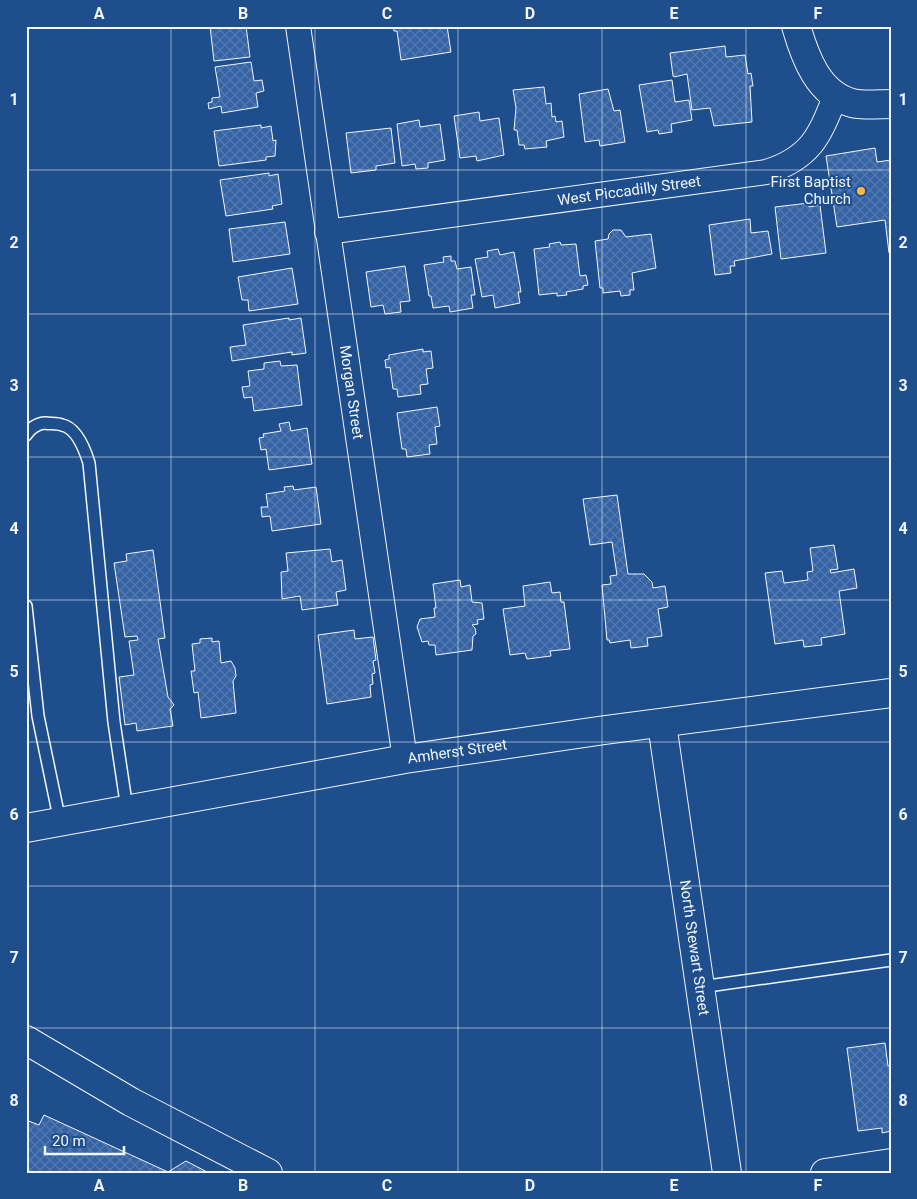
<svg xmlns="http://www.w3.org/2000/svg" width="917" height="1199" font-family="Roboto,sans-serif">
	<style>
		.building { fill: url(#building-cross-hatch); stroke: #f2f6ff }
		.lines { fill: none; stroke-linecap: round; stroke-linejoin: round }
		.lane-casing { stroke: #f2f6ff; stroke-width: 14 }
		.street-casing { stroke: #f2f6ff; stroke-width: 26 }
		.secondary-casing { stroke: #f2f6ff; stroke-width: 30 }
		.primary-casing { stroke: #f2f6ff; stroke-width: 30 }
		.lane { stroke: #1f4e8c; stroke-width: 11 }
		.street { stroke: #1f4e8c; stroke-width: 24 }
		.secondary { stroke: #1f4e8c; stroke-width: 28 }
		.primary { stroke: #1f4e8c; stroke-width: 28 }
		.grid { fill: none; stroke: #f2f6ff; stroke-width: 1; stroke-opacity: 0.55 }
		.poi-dot { fill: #ffb74d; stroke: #1f4e8c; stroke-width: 2 }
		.labels { text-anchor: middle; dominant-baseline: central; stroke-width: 4; stroke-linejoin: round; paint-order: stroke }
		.poi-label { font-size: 15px; fill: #f2f6ff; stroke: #1f4e8c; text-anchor: end }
		.street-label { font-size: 15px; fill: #f2f6ff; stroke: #1f4e8c }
		.neatline { fill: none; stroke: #f2f6ff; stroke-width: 2 }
		.grid-label { font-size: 16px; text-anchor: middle; font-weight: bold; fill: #f2f6ff }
	</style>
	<defs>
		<pattern id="building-cross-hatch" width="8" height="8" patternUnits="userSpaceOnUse" patternTransform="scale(1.25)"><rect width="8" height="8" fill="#3563a3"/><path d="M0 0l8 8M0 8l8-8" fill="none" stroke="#537ab1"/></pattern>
	</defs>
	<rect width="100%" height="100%" fill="#1f4e8c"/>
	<g class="building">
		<path d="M 210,26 L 246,26 L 250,57 L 214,61 Z"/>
		<path d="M 393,26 L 434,26 L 434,28 L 447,26 L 451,52 L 401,60 L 397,31 L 394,31 Z"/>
		<path d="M 725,46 L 726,57 L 745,55 L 748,74 L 751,73 L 753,86 L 750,86 L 752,122 L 714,126 L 710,108 L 692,110 L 687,74 L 674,77 L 673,76 L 670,53 Z"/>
		<path d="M 251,62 L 254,81 L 262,80 L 264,91 L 256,93 L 258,107 L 222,113 L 221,106 L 209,109 L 208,103 L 212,102 L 212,98 L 220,97 L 215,67 Z"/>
		<path d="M 672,80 L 675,102 L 689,100 L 692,120 L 671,124 L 672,132 L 659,134 L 658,130 L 647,132 L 639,85 Z"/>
		<path d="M 544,87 L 546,104 L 551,103 L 552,117 L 555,116 L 556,122 L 562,121 L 564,137 L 546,141 L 547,147 L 525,149 L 524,145 L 519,145 L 517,130 L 514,130 L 516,108 L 513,90 Z"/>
		<path d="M 608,89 L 614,111 L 620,110 L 625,142 L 600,146 L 599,140 L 585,142 L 579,94 Z"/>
		<path d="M 479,112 L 480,121 L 499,118 L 504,155 L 477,161 L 476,156 L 460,158 L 454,116 Z"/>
		<path d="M 419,120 L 420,127 L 440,124 L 445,160 L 428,163 L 428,168 L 416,169 L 415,164 L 402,166 L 397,124 Z"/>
		<path d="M 261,125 L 261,128 L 271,126 L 273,141 L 276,140 L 275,156 L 266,157 L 266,160 L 219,166 L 214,131 Z"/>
		<path d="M 391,128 L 395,163 L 376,166 L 376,170 L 351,173 L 346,133 Z"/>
		<path d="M 875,148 L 877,162 L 891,160 L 891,252 L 889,253 L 885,220 L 837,227 L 826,156 Z"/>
		<path d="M 269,173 L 269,176 L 278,174 L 282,204 L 272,206 L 273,209 L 226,216 L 220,180 Z"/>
		<path d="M 809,203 L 809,207 L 820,205 L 826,253 L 781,259 L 775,207 Z"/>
		<path d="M 750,219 L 751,233 L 768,231 L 772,254 L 734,261 L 735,266 L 730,266 L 731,273 L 715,275 L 709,225 Z"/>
		<path d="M 285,222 L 290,254 L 233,262 L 229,229 Z"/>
		<path d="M 613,230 L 621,230 L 626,237 L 651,234 L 656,268 L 632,273 L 634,290 L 630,290 L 630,295 L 621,296 L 620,291 L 603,293 L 603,288 L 600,288 L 595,241 L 608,239 L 609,234 Z"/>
		<path d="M 560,242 L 561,245 L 576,244 L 580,276 L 586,275 L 588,285 L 583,286 L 583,289 L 566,292 L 567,295 L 557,296 L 557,293 L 539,295 L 534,249 L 550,247 L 549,244 Z"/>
		<path d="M 498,249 L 500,255 L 514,252 L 521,292 L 518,292 L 520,303 L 495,308 L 493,295 L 482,297 L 475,259 L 488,257 L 487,251 Z"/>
		<path d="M 451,256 L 451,261 L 455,261 L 457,269 L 471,267 L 475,295 L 471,295 L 473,308 L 450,312 L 449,306 L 433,308 L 431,296 L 429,296 L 424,265 L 444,262 L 443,257 Z"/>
		<path d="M 405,266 L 410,301 L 400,302 L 401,312 L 385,314 L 383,305 L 371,307 L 366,272 Z"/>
		<path d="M 292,268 L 298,304 L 249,311 L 248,300 L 242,300 L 238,277 Z"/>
		<path d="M 289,318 L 289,320 L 301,318 L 306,353 L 292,355 L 292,352 L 232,361 L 230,347 L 246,345 L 243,325 Z"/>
		<path d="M 423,349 L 423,352 L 431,351 L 433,368 L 426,369 L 428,384 L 420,385 L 421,394 L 398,397 L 397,389 L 393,389 L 390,367 L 386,368 L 385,360 L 389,359 L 389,355 Z"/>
		<path d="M 280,361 L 281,366 L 297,365 L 302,405 L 254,411 L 252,397 L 244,398 L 242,387 L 250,386 L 248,371 L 264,369 L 264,363 Z"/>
		<path d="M 437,407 L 440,426 L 435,427 L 437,444 L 429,445 L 430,454 L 407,457 L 406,449 L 402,449 L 397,413 Z"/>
		<path d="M 289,422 L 291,431 L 307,428 L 312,464 L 269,470 L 266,449 L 261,450 L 259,438 L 264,437 L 263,434 L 281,431 L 279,424 Z"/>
		<path d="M 293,486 L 294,490 L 316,487 L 321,524 L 272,531 L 270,516 L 262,517 L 261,507 L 268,507 L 266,494 L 285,491 L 284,487 Z"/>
		<path d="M 617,495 L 628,574 L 644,574 L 652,582 L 653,588 L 665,586 L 668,607 L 658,609 L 662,636 L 647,638 L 648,646 L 631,648 L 630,640 L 610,643 L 609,640 L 607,640 L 602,585 L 611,584 L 610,576 L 617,575 L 612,542 L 590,545 L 583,499 Z"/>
		<path d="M 834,545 L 838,569 L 830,570 L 831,573 L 854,569 L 857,588 L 839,591 L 845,634 L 821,638 L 822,645 L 804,647 L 803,640 L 775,644 L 765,573 L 782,571 L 784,583 L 808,580 L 807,572 L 813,571 L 810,548 Z"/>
		<path d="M 330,549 L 332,562 L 342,560 L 346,590 L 336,592 L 338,605 L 302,610 L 300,596 L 282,599 L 281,572 L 288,571 L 286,553 Z"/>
		<path d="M 153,550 L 165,638 L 158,639 L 168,697 L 174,705 L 170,709 L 173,726 L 137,731 L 136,723 L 125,725 L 119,677 L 134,675 L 129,641 L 138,640 L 137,636 L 125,637 L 114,563 L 127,561 L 126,554 Z"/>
		<path d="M 460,580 L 461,587 L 470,585 L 472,602 L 482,603 L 484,619 L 477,620 L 478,624 L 472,625 L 475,628 L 476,634 L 473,636 L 472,650 L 436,655 L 435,645 L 429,645 L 428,641 L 422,642 L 417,627 L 420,619 L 435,617 L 434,608 L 436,608 L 433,584 Z"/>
		<path d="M 550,582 L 552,593 L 560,592 L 561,602 L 564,602 L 570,649 L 550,651 L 551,656 L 527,659 L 525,653 L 510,655 L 503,609 L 525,606 L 523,586 Z"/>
		<path d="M 354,630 L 355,639 L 373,637 L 376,660 L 373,661 L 375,673 L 372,674 L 373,684 L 370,685 L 371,697 L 327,704 L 318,635 Z"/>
		<path d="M 212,638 L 212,642 L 219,641 L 221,663 L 231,661 L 235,668 L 236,676 L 233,681 L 236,713 L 201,718 L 198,692 L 194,693 L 191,671 L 195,671 L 192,644 L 200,643 L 200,639 Z"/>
		<path d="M 885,1043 L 888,1066 L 891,1065 L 891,1131 L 882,1133 L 882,1128 L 858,1131 L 847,1048 Z"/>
		<path d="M 44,1115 L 168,1172 L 186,1161 L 209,1173 L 26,1173 L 26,1120 L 39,1125 Z"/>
	</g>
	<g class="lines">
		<defs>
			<g id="lane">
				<path d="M 26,435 C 29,429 38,423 45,423 C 51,424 57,423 62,425 C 77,428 85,450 89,463 L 114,722 L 127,809"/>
				<path d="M 26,606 L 38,716 L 60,822"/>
				<path d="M 701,987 L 891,960"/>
			</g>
			<g id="street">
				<path id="s1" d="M 298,26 L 405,759"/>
				<path id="s2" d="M 327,232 L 766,172 C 809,159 821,136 835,96"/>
			</g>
			<g id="secondary">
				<path d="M 796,26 C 805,57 818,94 852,103 C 864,106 879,104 891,104"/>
				<path id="s3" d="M 662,724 L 727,1173"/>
				<path id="s4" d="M 26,828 L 405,759 L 605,730 L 891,693"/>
			</g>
			<g id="primary">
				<path d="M 26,1040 L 131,1102 L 268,1173"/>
				<path d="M 825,1173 L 891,1163"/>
			</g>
		</defs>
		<use href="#lane" class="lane-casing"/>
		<use href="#street" class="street-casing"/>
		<use href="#secondary" class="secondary-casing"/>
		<use href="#primary" class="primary-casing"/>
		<use href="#lane" class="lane"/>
		<use href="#street" class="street"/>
		<use href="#secondary" class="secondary"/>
		<use href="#primary" class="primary"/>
	</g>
	<path class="grid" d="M 171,26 L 171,1173M 315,26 L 315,1173M 458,26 L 458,1173M 602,26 L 602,1173M 746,26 L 746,1173M 26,170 L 891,170M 26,314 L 891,314M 26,457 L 891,457M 26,600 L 891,600M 26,742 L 891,742M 26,886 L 891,886M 26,1028 L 891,1028"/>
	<circle class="poi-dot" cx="861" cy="191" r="5"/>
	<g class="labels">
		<g class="poi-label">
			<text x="851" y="182">First Baptist<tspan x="851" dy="17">Church</tspan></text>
		</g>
		<g class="street-label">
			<text stroke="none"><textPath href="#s2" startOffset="305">West Piccadilly Street</textPath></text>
			<text stroke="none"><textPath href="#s1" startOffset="370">Morgan Street</textPath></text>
			<text stroke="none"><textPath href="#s4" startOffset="438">Amherst Street</textPath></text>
			<text stroke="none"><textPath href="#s3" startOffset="226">North Stewart Street</textPath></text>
		</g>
	</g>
	<rect width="917" height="1199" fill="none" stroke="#1f4e8c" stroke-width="55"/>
	<path d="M45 1146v8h79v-8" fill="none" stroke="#f2f6ff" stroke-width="2.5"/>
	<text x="52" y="1146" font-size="15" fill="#f2f6ff" stroke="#1f4e8c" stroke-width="4" paint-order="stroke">20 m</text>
	<rect x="28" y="28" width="862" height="1144" class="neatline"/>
	<g class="grid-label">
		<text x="99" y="19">A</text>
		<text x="243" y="19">B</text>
		<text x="387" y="19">C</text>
		<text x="530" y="19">D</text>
		<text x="674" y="19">E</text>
		<text x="818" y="19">F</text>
		<text x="14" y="105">1</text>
		<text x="903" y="105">1</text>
		<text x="14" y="248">2</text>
		<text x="903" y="248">2</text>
		<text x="14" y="391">3</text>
		<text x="903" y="391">3</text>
		<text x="14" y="534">4</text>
		<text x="903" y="534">4</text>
		<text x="14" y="677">5</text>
		<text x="903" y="677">5</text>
		<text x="14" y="820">6</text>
		<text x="903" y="820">6</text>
		<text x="14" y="963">7</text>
		<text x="903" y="963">7</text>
		<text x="14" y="1106">8</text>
		<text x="903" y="1106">8</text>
		<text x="99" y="1191">A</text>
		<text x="243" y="1191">B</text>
		<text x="387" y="1191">C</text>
		<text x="530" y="1191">D</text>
		<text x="674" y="1191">E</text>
		<text x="818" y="1191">F</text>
	</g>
</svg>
